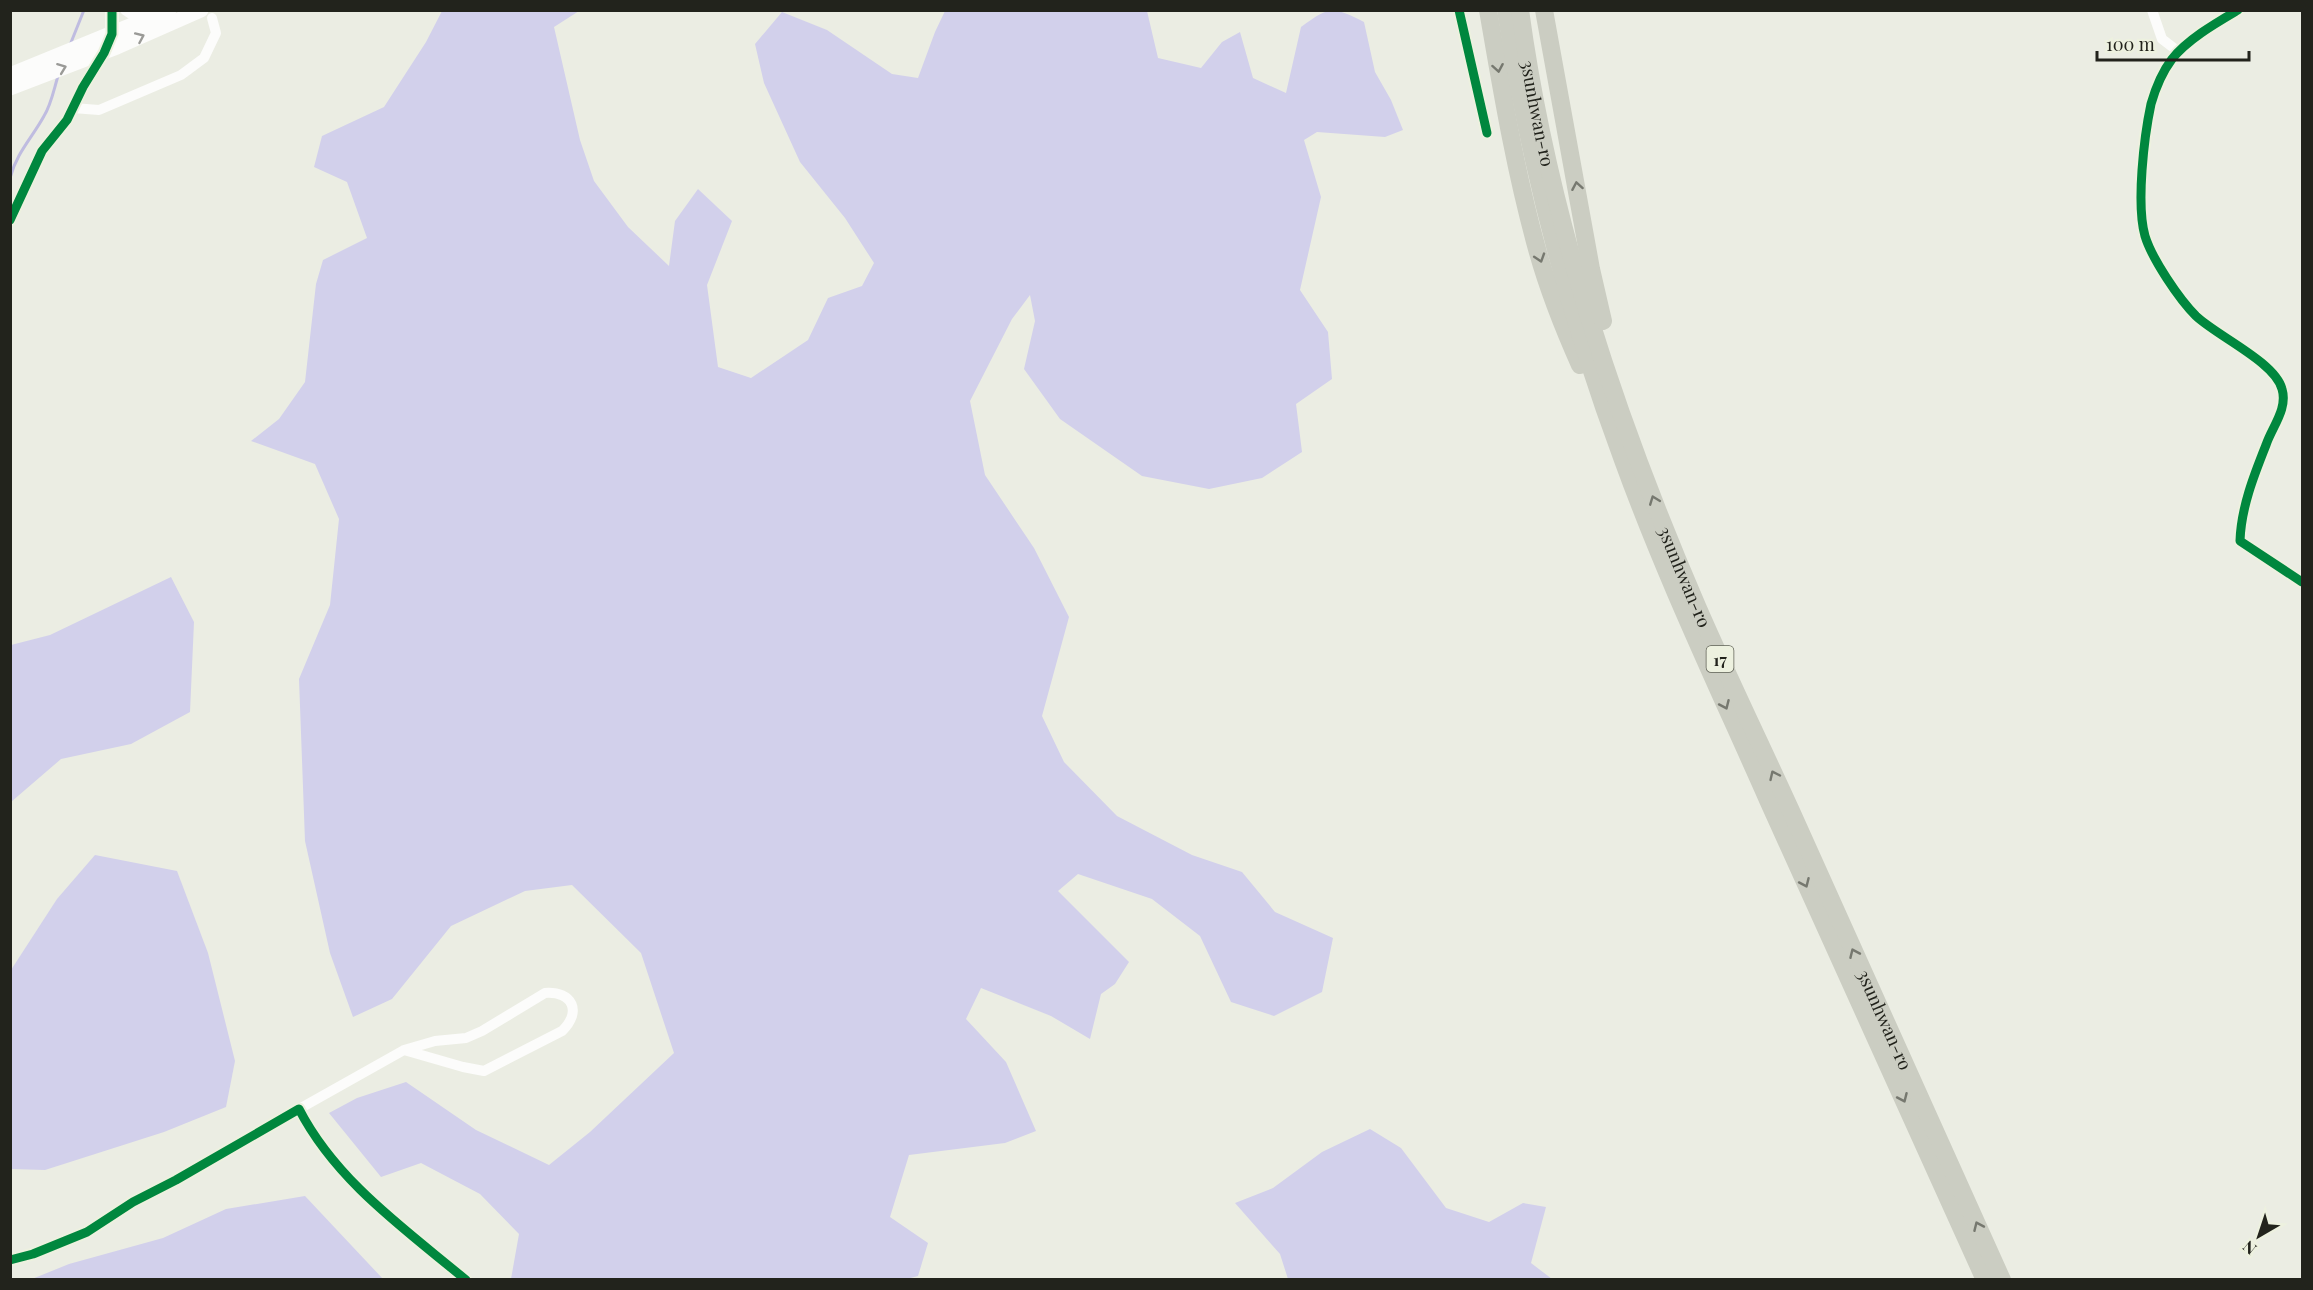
<svg xmlns="http://www.w3.org/2000/svg" width="2313" height="1290" font-family="'Playfair Display',serif">
	<style>
		.forest { fill: #d2d0eb }
		.lines { fill: none; stroke-linecap: round; stroke-linejoin: round }
		.stream { stroke: #bfbce0; stroke-width: 3 }
		.minor { stroke: #fcfcfb; stroke-width: 10 }
		.tertiary { stroke: #fcfcfb; stroke-width: 14 }
		.secondary { stroke: #fcfcfb; stroke-width: 15 }
		.trunk { stroke: #cbcdc2; stroke-width: 18 }
		.cycleway-casing { stroke: #edf1df; stroke-width: 13 }
		.cycleway { stroke: #00873e; stroke-width: 9 }
		.oneway { stroke: #9a9a97 }
		.oneway2 { stroke: #76786f }
		.labels { text-anchor: middle; dominant-baseline: central; stroke-width: 6; stroke-linejoin: round; paint-order: stroke }
		.shield { fill: #edf1df; stroke: #5f6156; stroke-width: 1.5 }
		.shield-label { font-size: 16px; font-weight: bold; fill: #22231c }
		.street-label { font-size: 18px; fill: #22231c; stroke: #edf1df }
	</style>
	<rect width="100%" height="100%" fill="#ebede3"/>
	<g class="forest">
		<path d="M 442,11 L 579,11 L 554,27 L 580,140 L 594,181 L 628,227 L 669,266 L 675,221 L 698,189 L 732,221 L 707,285 L 718,367 L 751,378 L 808,340 L 828,298 L 862,286 L 874,263 L 845,218 L 800,162 L 764,83 L 755,44 L 782,12 L 827,30 L 892,74 L 918,78 L 935,32 L 945,11 L 1147,11 L 1158,58 L 1201,68 L 1222,42 L 1240,32 L 1253,78 L 1286,93 L 1301,27 C 1330,6 1332,6 1364,22 L 1375,72 L 1391,100 L 1403,130 L 1385,137 L 1317,132 L 1304,140 L 1321,197 L 1300,290 L 1328,332 L 1332,379 L 1296,404 L 1302,452 L 1262,478 L 1209,489 L 1142,476 L 1060,419 L 1024,369 L 1035,321 L 1030,295 L 1012,319 L 970,401 L 985,475 L 1034,548 L 1069,617 L 1042,716 L 1064,762 L 1117,816 L 1192,855 L 1242,872 L 1275,912 L 1333,938 L 1322,992 L 1274,1016 L 1231,1002 L 1200,936 L 1152,899 L 1078,874 L 1058,891 L 1129,962 L 1115,984 L 1101,994 L 1090,1039 L 1051,1016 L 981,988 L 966,1019 L 1006,1062 L 1036,1131 L 1005,1143 L 909,1155 L 890,1217 L 928,1243 L 918,1276 L 903,1280 L 511,1279 L 519,1234 L 480,1194 L 421,1163 L 381,1177 L 329,1113 L 357,1098 L 406,1082 L 476,1130 L 549,1165 L 590,1132 L 674,1053 L 641,953 L 572,885 L 525,891 L 451,926 L 392,999 L 353,1017 L 330,953 L 305,841 L 299,679 L 330,605 L 339,519 L 315,464 L 251,441 L 279,419 L 305,382 L 316,284 L 323,260 L 367,238 L 347,182 L 314,167 L 322,136 L 384,107 L 426,42 Z"/>
		<path d="M 171,577 L 194,622 L 190,712 L 131,744 L 61,759 L 11,802 L 11,645 L 50,635 Z"/>
		<path d="M 95,855 L 177,871 L 208,953 L 235,1061 L 226,1107 L 164,1132 L 45,1170 L 11,1169 L 11,970 L 57,899 Z"/>
		<path d="M 1370,1129 L 1401,1148 L 1446,1208 L 1489,1222 L 1523,1203 L 1546,1207 L 1531,1263 L 1552,1279 L 1288,1279 L 1280,1254 L 1235,1203 L 1273,1188 L 1322,1152 Z"/>
		<path d="M 305,1196 L 383,1279 L 32,1279 L 69,1264 L 163,1238 L 226,1209 Z"/>
	</g>
	<g class="lines">
		<g class="stream">
			<path d="M 70,45 L 84,10"/>
			<path d="M 10,178 C 17,152 32,138 44,116 C 51,105 54,89 58,76"/>
		</g>
		<g class="minor">
			<path d="M 125,10 L 134,16 L 148,14"/>
			<path d="M 1459,10 L 1487,133"/>
			<path d="M 2152,10 L 2162,39 L 2179,52"/>
			<path d="M 2238,10 C 2216,23 2188,39 2172,59 C 2163,71 2155,90 2151,104 C 2144,137 2136,204 2145,236 C 2152,259 2179,299 2196,316 C 2217,336 2275,362 2282,389 C 2288,409 2272,427 2266,445 C 2254,475 2241,508 2240,541 L 2302,582"/>
			<path d="M 73,108 L 99,110 L 181,75 L 204,58 L 216,33 L 212,18"/>
			<path d="M 10,220 L 42,151 L 67,120 L 83,87 L 105,50"/>
			<path d="M 299,1109 L 404,1050 L 435,1041 L 466,1038 L 482,1031 L 545,993 C 573,991 582,1012 562,1031 L 484,1071 L 463,1067 L 404,1050"/>
			<path d="M 10,1260 L 33,1254 L 87,1232 L 133,1202 L 176,1180 L 299,1109 C 336,1181 405,1229 466,1280"/>
		</g>
		<path class="tertiary" d="M 112,34 L 112,10"/>
		<g class="secondary">
			<path d="M 10,75 L 169,10"/>
			<path d="M 10,88 L 117,47 L 201,10"/>
		</g>
		<g class="trunk">
			<path d="M 1488,10 C 1502,91 1515,170 1537,249 C 1548,289 1563,327 1580,365"/>
			<path d="M 1506,10 C 1529,163 1569,315 1623,460 C 1665,576 1718,687 1768,800 C 1840,960 1913,1120 1985,1280"/>
			<path id="s1" d="M 1520,10 C 1548,216 1615,416 1697,606 C 1727,675 1760,743 1791,811 C 1862,967 1931,1124 2002,1280"/>
			<path d="M 1544,10 L 1591,269 L 1603,321"/>
		</g>
		<defs>
			<g id="cycleway">
				<path d="M 1459,10 L 1487,133"/>
				<path d="M 2238,10 C 2216,23 2188,39 2172,59 C 2163,71 2155,90 2151,104 C 2144,137 2136,204 2145,236 C 2152,259 2179,299 2196,316 C 2217,336 2275,362 2282,389 C 2288,409 2272,427 2266,445 C 2254,475 2241,508 2240,541 L 2302,582"/>
				<path d="M 10,220 L 42,151 L 67,120 L 83,87 L 104,53 L 112,34 L 112,10"/>
				<path d="M 10,1260 L 33,1254 L 87,1232 L 133,1202 L 176,1180 L 299,1109 C 336,1181 405,1229 466,1280"/>
			</g>
		</defs>
		<use href="#cycleway" class="cycleway-casing"/>
		<use href="#cycleway" class="cycleway"/>
	</g>
	<defs><path id="oneway-chevron" d="M-2-3.5L2.5 0L-2 3.5" fill="none" stroke-width="1.6" stroke-linecap="round" stroke-linejoin="round" transform="scale(1.5)"/></defs>
	<g class="oneway">
		<use href="#oneway-chevron" transform="translate(140 37) rotate(-24)"/>
		<use href="#oneway-chevron" transform="translate(62 68) rotate(-21)"/>
	</g>
	<g class="oneway2">
		<use href="#oneway-chevron" transform="translate(1498 68) rotate(80)"/>
		<use href="#oneway-chevron" transform="translate(1577 186) rotate(-100)"/>
		<use href="#oneway-chevron" transform="translate(1540 258) rotate(72)"/>
		<use href="#oneway-chevron" transform="translate(1654 500) rotate(-111)"/>
		<use href="#oneway-chevron" transform="translate(1725 705) rotate(66)"/>
		<use href="#oneway-chevron" transform="translate(1774 775) rotate(-115)"/>
		<use href="#oneway-chevron" transform="translate(1805 883) rotate(66)"/>
		<use href="#oneway-chevron" transform="translate(1854 953) rotate(-114)"/>
		<use href="#oneway-chevron" transform="translate(1903 1098) rotate(66)"/>
		<use href="#oneway-chevron" transform="translate(1978 1226) rotate(-114)"/>
	</g>
	<g class="labels">
		<rect class="shield" x="1706.5" y="646" width="27" height="26" rx="4.5"/>
		<g class="shield-label">
			<text x="1720" y="659">17</text>
		</g>
		<g class="street-label">
			<text stroke="none"><textPath href="#s1" startOffset="105">3sunhwan-ro</textPath></text>
			<text stroke="none"><textPath href="#s1" startOffset="592">3sunhwan-ro</textPath></text>
			<text stroke="none"><textPath href="#s1" startOffset="1078">3sunhwan-ro</textPath></text>
		</g>
	</g>
	<rect width="2313" height="1290" fill="none" stroke="#22231c" stroke-width="24"/>
	<g transform="translate(2259 1236) rotate(219)" stroke="#edf1df" stroke-width="4.5" paint-order="stroke">
	<path d="M0-4.5L10 22L0 15L-10 22Z" fill="#22231c"/>
	<text y="-9" font-size="16" font-weight="bold" text-anchor="middle" fill="#22231c">N</text>
	</g>
	<path d="M2097 51v9h152v-9" fill="none" stroke="#22231c" stroke-width="3"/>
	<text x="2106" y="51" font-size="18" fill="#22231c" stroke="#edf1df" stroke-width="4.5" paint-order="stroke">100 m</text>
</svg>
